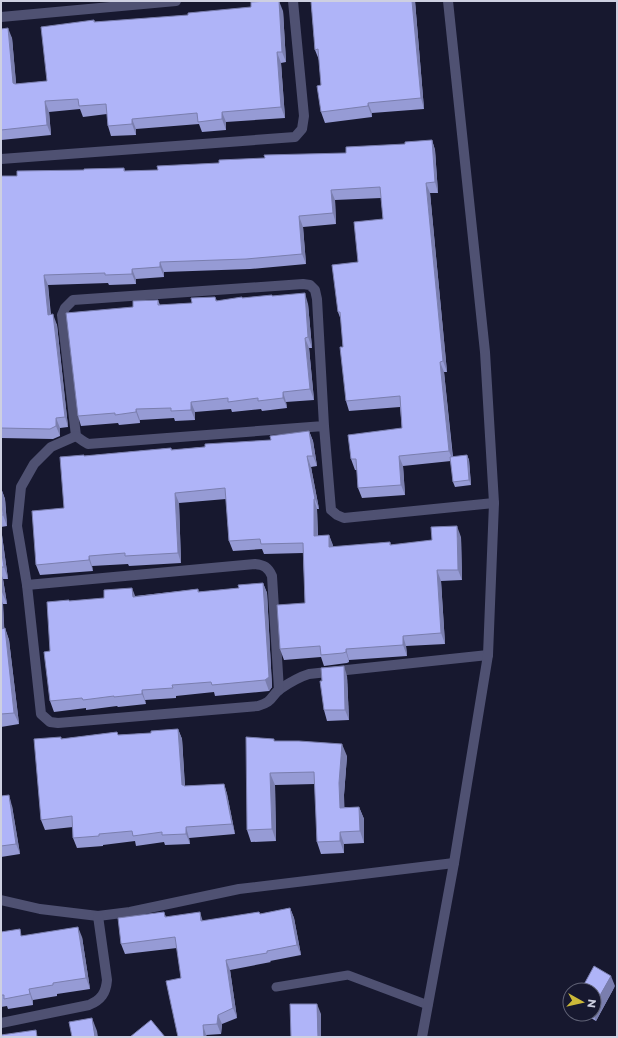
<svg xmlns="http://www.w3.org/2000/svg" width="618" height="1038" font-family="Montserrat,sans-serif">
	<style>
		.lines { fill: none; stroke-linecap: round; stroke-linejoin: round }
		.lane { stroke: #4f5172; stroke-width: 9 }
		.street { stroke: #4f5172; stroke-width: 10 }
		.wall { fill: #969bd5 }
		.shaded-wall { fill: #7a7eae }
		.building { fill: #afb4f8; stroke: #7a7eae }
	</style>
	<rect width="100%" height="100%" fill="#17182f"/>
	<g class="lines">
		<path class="lane" d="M 276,987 L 348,975 L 428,1005"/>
		<g class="street">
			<path d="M 1,17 L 176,1"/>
			<path d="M 1,159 L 295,137 L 302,129 L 304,116 L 293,1"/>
			<path d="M 324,426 L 88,444 L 83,441 L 76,436 L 62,315 L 65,308 L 73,300 L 303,284 L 310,285 L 315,290 L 317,299 L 324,426 L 331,510 L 337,515 L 344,518 L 494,503"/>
			<path d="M 76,436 L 51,447 L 34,464 L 21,487 L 17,526 L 27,585 L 41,714 L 50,722 L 58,723 L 258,706 C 273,702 270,697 280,689 C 289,683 299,677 309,674 L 488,655"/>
			<path d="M 27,585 L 255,564 C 264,565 268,567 272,576 L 279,690"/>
			<path d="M 1,900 L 40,909 L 98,916 L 130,912 L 239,889 L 454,863"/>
			<path d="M 1,1023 L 89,1005 C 101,1000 106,993 107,980 L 98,916"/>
			<path d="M 422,1037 L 454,863 L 488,655 L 494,503 L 485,352 L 448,1"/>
		</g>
	</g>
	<g class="wall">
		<path d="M 311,1 L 415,1 L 424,109 L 372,113 L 372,117 L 325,123 L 321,112 L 321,85 L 319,60 L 315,50 Z"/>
		<path d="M 283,11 L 286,62 L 281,63 L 285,118 L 226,122 L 226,130 L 202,132 L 199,124 L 136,129 L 136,135 L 111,136 L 108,126 L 107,114 L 83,117 L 80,109 L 49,112 L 51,135 L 1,140 L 1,29 L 12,38 L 16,84 L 47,81 L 94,20 L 95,22 Z"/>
		<path d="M 432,140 L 435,150 L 438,193 L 430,193 L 447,372 L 444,372 L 453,457 L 467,455 L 469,460 L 471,485 L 455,487 L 453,482 L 451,461 L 403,466 L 405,495 L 362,498 L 358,488 L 357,470 L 355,470 L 351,459 L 402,428 L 400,407 L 349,411 L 346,401 L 343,347 L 341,320 L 338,312 L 358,262 L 383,219 L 381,198 L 335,200 L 336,224 L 303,227 L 306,264 L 250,269 L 164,272 L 164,277 L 136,279 L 136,284 L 109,285 L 108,283 L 48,285 L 51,315 L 57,325 L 68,427 L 60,428 L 60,436 L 53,439 L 1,438 L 1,176 L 17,176 L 84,170 L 124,168 L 125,171 L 158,170 L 265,158 L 346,153 Z"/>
		<path d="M 272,296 L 308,304 L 312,348 L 309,348 L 314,400 L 286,402 L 287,408 L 262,411 L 261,409 L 232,412 L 231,409 L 195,412 L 195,420 L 175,421 L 174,418 L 140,420 L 140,423 L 119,425 L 118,423 L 81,426 L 78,416 L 133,307 L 158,300 L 160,305 L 192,303 L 215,297 L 217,301 Z"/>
		<path d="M 309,431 L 313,441 L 317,466 L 311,467 L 319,509 L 317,509 L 318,536 L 329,535 L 333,547 L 390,542 L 391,545 L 461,537 L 462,580 L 441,581 L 445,644 L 406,646 L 407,656 L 349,660 L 349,662 L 347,663 L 324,666 L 321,657 L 284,660 L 280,649 L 305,603 L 303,553 L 264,554 L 262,549 L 233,551 L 229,541 L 226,499 L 179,503 L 181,563 L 129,566 L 128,564 L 92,566 L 93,571 L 40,575 L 36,565 L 64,508 L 84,455 L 84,456 L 171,448 L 172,450 L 271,440 Z"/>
		<path d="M 1,488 L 5,499 L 7,526 L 1,527 Z"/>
		<path d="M 1,528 L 8,579 L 3,579 L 7,604 L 3,604 L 4,629 L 5,628 L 9,640 L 19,724 L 1,727 Z"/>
		<path d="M 263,583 L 267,593 L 272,687 L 269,691 L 215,696 L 214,692 L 176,696 L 176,698 L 145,700 L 146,704 L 118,707 L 117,706 L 86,710 L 86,708 L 54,712 L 50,701 L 70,601 L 135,596 L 198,589 L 199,592 L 239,588 Z"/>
		<path d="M 347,676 L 349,720 L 327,721 L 324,710 Z"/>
		<path d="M 178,729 L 182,739 L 185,786 L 224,784 L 227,794 L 235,834 L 189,838 L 190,844 L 165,845 L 164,842 L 136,846 L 135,841 L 103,845 L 103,846 L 77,848 L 73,838 L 73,827 L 45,830 L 41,820 L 61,737 L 61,739 L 117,732 L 118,735 L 151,733 Z"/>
		<path d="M 274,741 L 347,756 L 344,795 L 344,807 L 359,807 L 364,819 L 364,843 L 344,844 L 344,853 L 321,854 L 317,842 L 315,784 L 275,785 L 276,841 L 251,842 L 247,830 Z"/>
		<path d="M 1,796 L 12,806 L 20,854 L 1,857 Z"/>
		<path d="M 290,908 L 294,918 L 301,955 L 270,961 L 271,962 L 230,970 L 237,1018 L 222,1024 L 221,1034 L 206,1035 L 207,1037 L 178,1037 L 181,978 L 177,948 L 125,954 L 121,944 L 164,912 L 166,917 L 203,921 L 259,912 L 260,914 Z"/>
		<path d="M 1,932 L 22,936 L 82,937 L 90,989 L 57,994 L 57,996 L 33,1000 L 33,1005 L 8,1009 L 7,1006 L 1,1007 Z"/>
		<path d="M 615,986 L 596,1021 L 584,1014 L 594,1014 Z"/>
	</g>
	<g class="shaded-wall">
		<path d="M 279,1 L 283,11 L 286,62 L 282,52 Z"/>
		<path d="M 412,1 L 415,1 L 424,109 L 421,98 Z"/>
		<path d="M 8,28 L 12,38 L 17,93 L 13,83 Z"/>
		<path d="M 277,52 L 281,63 L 285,118 L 281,107 Z"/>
		<path d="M 45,101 L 49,112 L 51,135 L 47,125 Z"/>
		<path d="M 368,103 L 372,113 L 372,117 L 368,106 Z"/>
		<path d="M 222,112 L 226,122 L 226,130 L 222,119 Z"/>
		<path d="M 132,119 L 136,129 L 136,135 L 132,124 Z"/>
		<path d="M 432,140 L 435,150 L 438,193 L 435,182 Z"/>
		<path d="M 426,183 L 430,193 L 447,372 L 443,361 Z"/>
		<path d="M 331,190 L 335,200 L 336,224 L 333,213 Z"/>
		<path d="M 299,216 L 303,227 L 306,264 L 302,254 Z"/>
		<path d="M 160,262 L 164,272 L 164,277 L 160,267 Z"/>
		<path d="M 132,269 L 136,279 L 136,284 L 132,274 Z"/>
		<path d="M 44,275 L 48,285 L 51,325 L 48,315 Z"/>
		<path d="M 305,293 L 308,304 L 312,348 L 308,337 Z"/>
		<path d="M 53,314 L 57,325 L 68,427 L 65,417 Z"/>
		<path d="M 305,338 L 309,348 L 314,400 L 310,389 Z"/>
		<path d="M 440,362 L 444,372 L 453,461 L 449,451 Z"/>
		<path d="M 283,392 L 286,402 L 287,408 L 283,398 Z"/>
		<path d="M 191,402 L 195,412 L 195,420 L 191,410 Z"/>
		<path d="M 136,409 L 140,420 L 140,423 L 136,412 Z"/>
		<path d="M 56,418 L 60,428 L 60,436 L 56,426 Z"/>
		<path d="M 309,431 L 313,441 L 317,466 L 313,456 Z"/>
		<path d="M 467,455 L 469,460 L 471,485 L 469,480 Z"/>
		<path d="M 307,456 L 311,467 L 319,509 L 315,499 Z"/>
		<path d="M 399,456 L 403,466 L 405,495 L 401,485 Z"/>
		<path d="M 1,488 L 5,499 L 7,526 L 3,515 Z"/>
		<path d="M 175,493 L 179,503 L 181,563 L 178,553 Z"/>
		<path d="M 314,499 L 317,509 L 318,546 L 314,536 Z"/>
		<path d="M 457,526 L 461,537 L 462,580 L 458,570 Z"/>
		<path d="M 1,528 L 8,579 L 4,567 L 1,547 Z"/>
		<path d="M 329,535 L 333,545 L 333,557 L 329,547 Z"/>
		<path d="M 89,556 L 92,566 L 93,571 L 89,560 Z"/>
		<path d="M 437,570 L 441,581 L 445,644 L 441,633 Z"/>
		<path d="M 1,573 L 3,579 L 7,604 L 2,592 L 1,582 Z"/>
		<path d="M 263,583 L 267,593 L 272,687 L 269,691 L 265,680 Z"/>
		<path d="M 132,588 L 136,598 L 133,597 Z"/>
		<path d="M 1,599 L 3,604 L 5,641 L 1,631 Z"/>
		<path d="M 5,628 L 9,640 L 19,724 L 14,713 Z"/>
		<path d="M 403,636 L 406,646 L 407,656 L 403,645 Z"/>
		<path d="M 346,649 L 349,660 L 349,662 L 346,652 Z"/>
		<path d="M 344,666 L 347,676 L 349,720 L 345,710 Z"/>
		<path d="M 142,690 L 145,700 L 146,704 L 142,694 Z"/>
		<path d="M 178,729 L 182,739 L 185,789 L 182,785 Z"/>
		<path d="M 342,744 L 347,756 L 344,795 L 345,820 L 340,808 L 339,783 Z"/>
		<path d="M 270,773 L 275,785 L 276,841 L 272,829 Z"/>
		<path d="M 224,784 L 227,794 L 235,834 L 232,824 Z"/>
		<path d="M 9,795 L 12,806 L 20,854 L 16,844 Z"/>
		<path d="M 359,807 L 364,819 L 364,843 L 360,831 Z"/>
		<path d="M 186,827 L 189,838 L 190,844 L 186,834 Z"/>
		<path d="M 340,832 L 344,844 L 344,853 L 340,841 Z"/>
		<path d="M 290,908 L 294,918 L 301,955 L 297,945 Z"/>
		<path d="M 200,912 L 203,922 L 201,921 Z"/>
		<path d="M 78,927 L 82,937 L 90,989 L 86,978 Z"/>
		<path d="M 226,960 L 230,970 L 237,1018 L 233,1008 Z"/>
		<path d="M 611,976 L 615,986 L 596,1021 L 593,1014 L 594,1014 L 594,1006 Z"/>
		<path d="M 29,989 L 33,1000 L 33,1005 L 30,994 Z"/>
		<path d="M 317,1004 L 321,1014 L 321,1037 L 318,1037 Z"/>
		<path d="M 218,1015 L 222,1024 L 221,1034 L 217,1024 Z"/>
		<path d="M 92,1018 L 97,1031 L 98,1037 L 95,1037 Z"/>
		<path d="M 203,1025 L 206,1035 L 207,1037 L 204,1037 Z"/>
	</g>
	<g class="building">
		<path d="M 269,1 L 279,1 L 282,52 L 277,52 L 281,107 L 222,112 L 222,119 L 198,122 L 197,113 L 132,119 L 132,124 L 108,126 L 106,104 L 79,106 L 78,99 L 45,101 L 47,125 L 1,130 L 1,29 L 8,28 L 13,83 L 15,84 L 47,81 L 41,27 L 94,20 L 94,22 L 188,15 L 188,13 L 251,7 L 251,2 Z"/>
		<path d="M 311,1 L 412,1 L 421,98 L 368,103 L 368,106 L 321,112 L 317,86 L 321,85 L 318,49 L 315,50 Z"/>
		<path d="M 432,140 L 435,182 L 426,183 L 443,361 L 440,362 L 449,451 L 399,456 L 401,485 L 358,488 L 356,459 L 351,459 L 348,435 L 402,428 L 400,396 L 346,401 L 340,347 L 343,347 L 340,312 L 338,312 L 332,265 L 358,262 L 354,222 L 383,219 L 380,187 L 331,190 L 333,213 L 299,216 L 302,254 L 246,259 L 160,262 L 160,267 L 132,269 L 132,274 L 105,275 L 105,273 L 44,275 L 48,315 L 53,314 L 65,417 L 56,418 L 56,426 L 50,429 L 1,428 L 1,176 L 17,176 L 17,171 L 84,170 L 84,169 L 124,168 L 124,171 L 158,170 L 157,166 L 219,163 L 219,160 L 265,158 L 264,155 L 346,153 L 346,147 L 405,144 L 405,142 Z"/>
		<path d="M 305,293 L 308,337 L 305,338 L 310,389 L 283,392 L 283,398 L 258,401 L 258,398 L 228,402 L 228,398 L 191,402 L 191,410 L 171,411 L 171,408 L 136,409 L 136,412 L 115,415 L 115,413 L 78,416 L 66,313 L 133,307 L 133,301 L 158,300 L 158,305 L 192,303 L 191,298 L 215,297 L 216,301 L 242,297 L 242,298 L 272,295 L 272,296 Z"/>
		<path d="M 309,431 L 313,456 L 307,456 L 315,499 L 314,499 L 314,536 L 329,535 L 329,547 L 390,542 L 390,545 L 432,540 L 431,527 L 457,526 L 458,570 L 437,570 L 441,633 L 403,636 L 403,645 L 346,649 L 346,652 L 343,653 L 321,655 L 320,646 L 280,649 L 277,605 L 305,603 L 303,543 L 261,544 L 260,539 L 229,541 L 225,488 L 175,493 L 178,553 L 125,556 L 125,553 L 89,556 L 89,560 L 36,565 L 32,511 L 64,508 L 60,457 L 84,455 L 84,456 L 171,448 L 171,450 L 205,447 L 205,444 L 271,440 L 270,436 Z"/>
		<path d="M 467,455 L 469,480 L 453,482 L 450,457 Z"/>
		<path d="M 1,491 L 3,515 L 1,515 Z"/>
		<path d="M 1,547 L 4,567 L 1,567 Z"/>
		<path d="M 1,582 L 2,592 L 1,592 Z"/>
		<path d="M 263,583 L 269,677 L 265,680 L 212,685 L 211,682 L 172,685 L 173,688 L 142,690 L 142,694 L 114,697 L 114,696 L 83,700 L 82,698 L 50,701 L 44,652 L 50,651 L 47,602 L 69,600 L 69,601 L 104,598 L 104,590 L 132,588 L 133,597 L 198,589 L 198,592 L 239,588 L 238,585 Z"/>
		<path d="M 5,628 L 14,713 L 1,714 L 1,629 Z"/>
		<path d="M 344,666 L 345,710 L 324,710 L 320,681 L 322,681 L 321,668 Z"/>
		<path d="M 178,729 L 182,785 L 184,785 L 184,786 L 224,784 L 232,824 L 186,827 L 186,834 L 162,835 L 162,832 L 133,836 L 132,831 L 99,834 L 99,836 L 73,838 L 72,816 L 41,820 L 34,739 L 61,737 L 61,739 L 117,732 L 118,735 L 151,733 L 151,731 Z"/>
		<path d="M 246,737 L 274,739 L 274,741 L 299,741 L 342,744 L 339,783 L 340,808 L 359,807 L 360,831 L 340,832 L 340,841 L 317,842 L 314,772 L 270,773 L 272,829 L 247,830 Z"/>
		<path d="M 9,795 L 16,844 L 1,846 L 1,796 Z"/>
		<path d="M 290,908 L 297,945 L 267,951 L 267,953 L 226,960 L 233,1008 L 218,1015 L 217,1024 L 203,1025 L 204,1037 L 178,1037 L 166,981 L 181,978 L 175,937 L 121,944 L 118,918 L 164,912 L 165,917 L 200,912 L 201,921 L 259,912 L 260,914 Z"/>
		<path d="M 78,927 L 86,978 L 53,983 L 53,985 L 29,989 L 30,994 L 4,999 L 4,995 L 1,995 L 1,932 L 20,929 L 21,936 Z"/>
		<path d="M 594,966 L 611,976 L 594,1006 L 594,990 L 581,990 Z"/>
		<path d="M 290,1004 L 317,1004 L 318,1037 L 291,1037 Z"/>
		<path d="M 92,1018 L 95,1037 L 72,1037 L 69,1022 Z"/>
		<path d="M 151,1020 L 165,1037 L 130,1037 Z"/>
		<path d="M 36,1030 L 37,1037 L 1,1037 L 1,1035 Z"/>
	</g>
	<rect width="618" height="1038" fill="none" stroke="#ced0e1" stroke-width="4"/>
	<g transform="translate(582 1002) rotate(98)"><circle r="19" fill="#17182f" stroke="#606276"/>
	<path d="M0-3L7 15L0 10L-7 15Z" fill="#ccb939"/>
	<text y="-6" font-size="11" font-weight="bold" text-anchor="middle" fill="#ced0e1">N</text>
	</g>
</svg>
